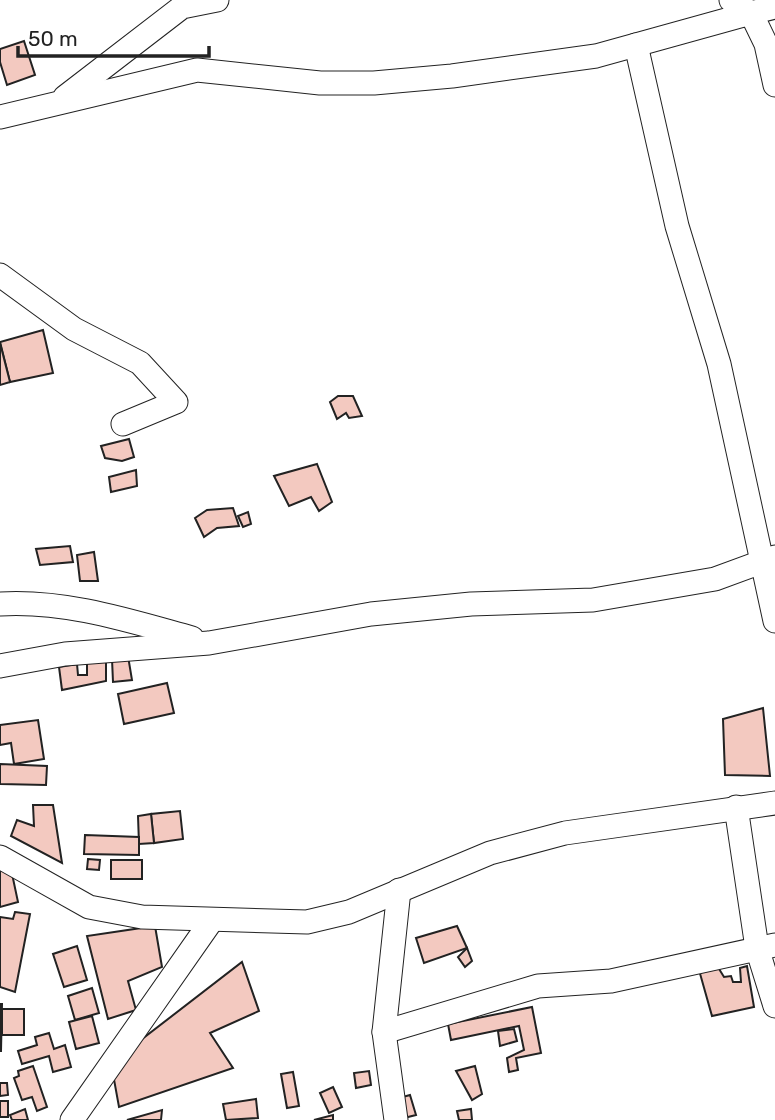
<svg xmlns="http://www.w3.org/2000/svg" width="775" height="1120" font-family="Rubik,sans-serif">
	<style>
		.building { fill: #f3c9c0; stroke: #222; stroke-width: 2 }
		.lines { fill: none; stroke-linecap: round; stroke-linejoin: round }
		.minor-casing { stroke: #222; stroke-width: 25 }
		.minor { stroke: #fff; stroke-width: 23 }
	</style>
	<rect width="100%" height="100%" fill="#fff"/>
	<g class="building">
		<path d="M 24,41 L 35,75 L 7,85 L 0,62 L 0,49 Z"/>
		<path d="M 43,330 L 53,373 L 10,382 L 0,342 Z"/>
		<path d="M 0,343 L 10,382 L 0,385 Z"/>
		<path d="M 338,396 L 353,396 L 362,416 L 349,418 L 346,413 L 337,419 L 330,402 Z"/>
		<path d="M 129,439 L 134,457 L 122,461 L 105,458 L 101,446 Z"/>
		<path d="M 317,464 L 332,502 L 319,511 L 311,497 L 289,506 L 274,476 Z"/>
		<path d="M 136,470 L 137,486 L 111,492 L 109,477 Z"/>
		<path d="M 233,508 L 239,526 L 217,528 L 204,537 L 195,518 L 207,510 Z"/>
		<path d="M 248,512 L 251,524 L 243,527 L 238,516 Z"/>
		<path d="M 70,546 L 73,562 L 40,565 L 36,549 Z"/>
		<path d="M 94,552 L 98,581 L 80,581 L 77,555 Z"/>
		<path d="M 128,656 L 132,680 L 113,682 L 112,659 Z"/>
		<path d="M 106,658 L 106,681 L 62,690 L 59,667 L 77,664 L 78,675 L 87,675 L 87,662 Z"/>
		<path d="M 167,683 L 174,713 L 124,724 L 118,694 Z"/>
		<path d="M 763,708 L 770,776 L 725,775 L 723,719 Z"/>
		<path d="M 38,720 L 44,759 L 14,764 L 11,743 L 0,745 L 0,725 Z"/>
		<path d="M 0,764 L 47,766 L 46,785 L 0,784 Z"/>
		<path d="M 33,805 L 53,805 L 62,863 L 11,836 L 17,820 L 34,826 Z"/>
		<path d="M 180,811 L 183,839 L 154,843 L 151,814 Z"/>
		<path d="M 151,814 L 154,843 L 139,844 L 138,816 Z"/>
		<path d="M 85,835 L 139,837 L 139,855 L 84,854 Z"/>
		<path d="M 88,859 L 100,860 L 99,870 L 87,869 Z"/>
		<rect x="111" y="860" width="31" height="19"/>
		<path d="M 11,869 L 18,902 L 0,907 L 0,871 Z"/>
		<path d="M 15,912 L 30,914 L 15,992 L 0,987 L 0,917 L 13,919 Z"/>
		<path d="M 155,926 L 162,967 L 128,981 L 136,1010 L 108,1019 L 87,936 Z"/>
		<path d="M 457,926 L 467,948 L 424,963 L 416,938 Z"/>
		<path d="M 77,946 L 87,980 L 64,987 L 53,954 Z"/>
		<path d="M 467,948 L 472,961 L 465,967 L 458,957 Z"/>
		<path d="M 242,962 L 259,1011 L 210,1033 L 233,1068 L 119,1107 L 111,1063 Z"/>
		<path d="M 716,964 L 724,977 L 731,976 L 733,982 L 741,982 L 740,968 L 747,966 L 754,1007 L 712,1016 L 699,970 Z"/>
		<path d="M 92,988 L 99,1013 L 75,1020 L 68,996 Z"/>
		<path d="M 0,1004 L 2,1004 L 1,1051 L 0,1051 Z"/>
		<path d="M 532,1007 L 541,1053 L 516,1058 L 518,1070 L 509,1072 L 507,1058 L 524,1050 L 519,1026 L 451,1040 L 448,1024 Z"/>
		<rect x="2" y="1009" width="22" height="26"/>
		<path d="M 92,1016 L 99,1043 L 76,1049 L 69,1022 Z"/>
		<path d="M 514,1029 L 517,1041 L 500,1046 L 498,1031 Z"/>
		<path d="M 49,1033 L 54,1049 L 65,1045 L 71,1067 L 53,1072 L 49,1056 L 22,1064 L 18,1051 L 37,1045 L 35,1037 Z"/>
		<path d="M 33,1066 L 47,1107 L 37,1111 L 32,1097 L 22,1100 L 14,1078 L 19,1076 L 18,1071 Z"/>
		<path d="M 475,1066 L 482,1094 L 472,1100 L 456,1071 Z"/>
		<path d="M 369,1071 L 371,1085 L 356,1088 L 354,1073 Z"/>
		<path d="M 293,1072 L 299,1106 L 287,1108 L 281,1074 Z"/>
		<path d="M 0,1083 L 7,1083 L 8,1095 L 0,1096 Z"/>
		<path d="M 333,1087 L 342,1107 L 329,1113 L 320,1093 Z"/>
		<path d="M 410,1095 L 416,1115 L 404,1118 L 399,1098 Z"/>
		<path d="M 256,1099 L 258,1118 L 226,1120 L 223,1104 Z"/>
		<rect x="0" y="1101" width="8" height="16"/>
		<path d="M 25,1109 L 28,1120 L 12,1120 L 10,1115 Z"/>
		<path d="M 471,1109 L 472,1120 L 459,1120 L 457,1111 Z"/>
		<path d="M 162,1110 L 161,1120 L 127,1120 Z"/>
		<path d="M 333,1115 L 333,1120 L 314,1120 Z"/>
	</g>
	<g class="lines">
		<defs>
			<g id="minor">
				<path d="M 731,0 L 751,13 L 775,7"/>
				<path d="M 636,45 L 677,226 L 719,364 L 775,621"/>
				<path d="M 65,97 L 182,7 L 217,0"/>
				<path d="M 0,117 L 197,70 L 320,83 L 374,83 L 452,76 L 596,56 L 751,13 L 766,44 L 775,85"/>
				<path d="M 0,275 L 74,329 L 140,363 L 176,402 L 123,424"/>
				<path d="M 0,604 C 66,600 130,621 192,638"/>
				<path d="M 0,666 L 65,654 L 209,643 L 371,614 L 471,604 L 593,600 L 715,579 L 775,557"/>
				<path d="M 736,807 L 757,948 L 775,1006"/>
				<path d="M 0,857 L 89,907 L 142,917 L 307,922 L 349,912 L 490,853 L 565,833 L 775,803"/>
				<path d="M 384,1032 L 538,986 L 611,981 L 775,945"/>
				<path d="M 72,1120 L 212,920"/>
				<path d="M 396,1120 L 384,1032 L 399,890"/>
			</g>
		</defs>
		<use href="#minor" class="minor-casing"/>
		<use href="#minor" class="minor"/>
	</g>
	<path d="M18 46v10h191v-10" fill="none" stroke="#222222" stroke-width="3.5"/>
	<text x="28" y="46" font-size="21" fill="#222222" stroke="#ffffff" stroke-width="5" paint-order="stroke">50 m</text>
</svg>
